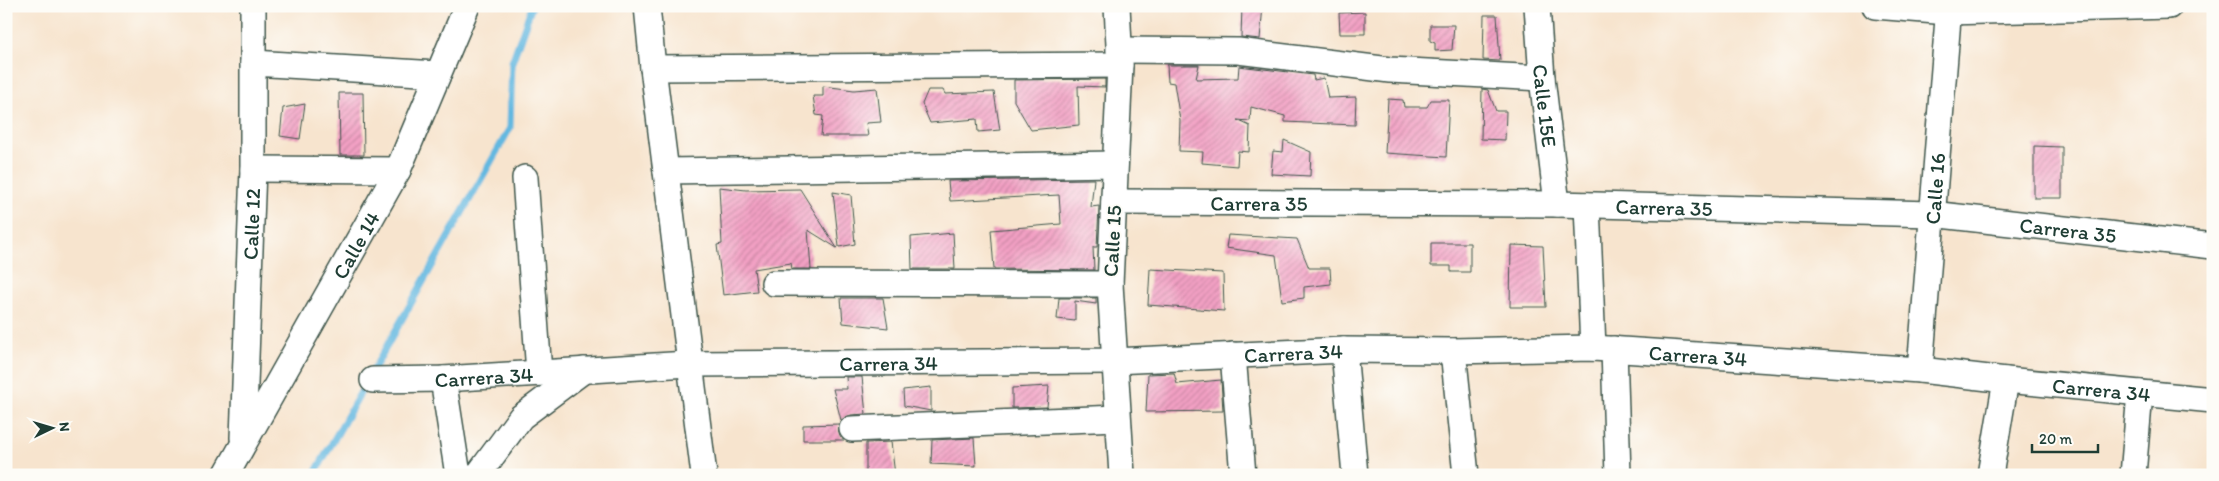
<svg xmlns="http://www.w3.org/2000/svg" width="2219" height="481" font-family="Itim,sans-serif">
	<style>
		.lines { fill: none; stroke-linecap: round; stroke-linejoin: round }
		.stream { stroke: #64b8e0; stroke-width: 7 }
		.building { fill: url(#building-hatch) }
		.minor-casing { stroke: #3f564b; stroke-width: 28 }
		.minor { stroke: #fff; stroke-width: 25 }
		.labels { text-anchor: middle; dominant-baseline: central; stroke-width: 4; stroke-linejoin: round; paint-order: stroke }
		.street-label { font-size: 21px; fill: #1f3d34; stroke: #fdfcf7 }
	</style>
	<defs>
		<pattern id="building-hatch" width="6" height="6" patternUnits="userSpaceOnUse" patternTransform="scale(1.25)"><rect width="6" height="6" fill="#f3a0c4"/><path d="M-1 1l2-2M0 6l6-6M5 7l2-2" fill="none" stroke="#c484a0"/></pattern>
	</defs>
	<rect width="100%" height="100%" fill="#fdfcf7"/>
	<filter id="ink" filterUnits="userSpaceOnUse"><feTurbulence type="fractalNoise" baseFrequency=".02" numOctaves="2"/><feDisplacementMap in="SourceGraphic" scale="10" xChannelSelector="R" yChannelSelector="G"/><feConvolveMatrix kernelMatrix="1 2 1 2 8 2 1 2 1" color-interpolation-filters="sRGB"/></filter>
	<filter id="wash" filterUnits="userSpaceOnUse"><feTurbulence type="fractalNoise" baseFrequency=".0096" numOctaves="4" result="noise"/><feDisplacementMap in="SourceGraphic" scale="20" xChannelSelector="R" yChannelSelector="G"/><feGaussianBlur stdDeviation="1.12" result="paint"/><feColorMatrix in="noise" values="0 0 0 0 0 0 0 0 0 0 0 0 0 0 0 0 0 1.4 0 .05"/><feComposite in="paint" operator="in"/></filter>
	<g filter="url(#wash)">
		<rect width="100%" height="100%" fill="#f7e4ce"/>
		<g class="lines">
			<path class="stream" d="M 314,475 L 510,128 L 512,62 L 532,6"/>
		</g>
		<g id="blocks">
			<g class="building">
				<path d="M 1242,6 L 1263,6 L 1260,39 L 1241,37 Z"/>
				<path d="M 1365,12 L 1365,34 L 1340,34 L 1339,13 Z"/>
				<path d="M 1484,15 L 1497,15 L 1500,61 L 1483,60 Z"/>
				<path d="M 1430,25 L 1454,25 L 1452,50 L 1435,51 L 1435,43 L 1430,41 Z"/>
				<path d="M 1167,65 L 1199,65 L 1196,79 L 1238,78 L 1239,66 L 1313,75 L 1314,80 L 1324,78 L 1328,98 L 1356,97 L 1355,125 L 1285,122 L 1285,116 L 1251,107 L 1250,121 L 1237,120 L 1250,126 L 1249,152 L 1238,151 L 1237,166 L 1202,163 L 1203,152 L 1179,151 L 1180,120 L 1174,83 L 1168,82 Z"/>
				<path d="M 1105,79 L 1105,87 L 1078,86 L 1079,125 L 1031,130 L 1014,101 L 1014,80 Z"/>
				<path d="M 823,86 L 854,90 L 877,88 L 881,122 L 866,123 L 868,136 L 821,136 L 823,116 L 816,115 L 813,96 L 823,96 Z"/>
				<path d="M 1482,89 L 1488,90 L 1496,111 L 1506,111 L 1505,140 L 1481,139 Z"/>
				<path d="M 928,90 L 943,90 L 945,94 L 994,92 L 1000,130 L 978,132 L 977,119 L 930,123 L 922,104 Z"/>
				<path d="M 339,93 L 363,93 L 364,155 L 340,155 Z"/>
				<path d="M 1388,99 L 1403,100 L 1404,107 L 1427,107 L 1431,100 L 1449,100 L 1446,157 L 1385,153 Z"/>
				<path d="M 305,104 L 300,139 L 280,136 L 283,108 Z"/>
				<path d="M 1284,140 L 1311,152 L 1310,176 L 1271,174 L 1273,151 L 1283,152 Z"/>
				<path d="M 2034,146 L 2062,147 L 2062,198 L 2034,198 Z"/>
				<path d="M 1094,179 L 1091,207 L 1099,206 L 1097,247 L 1093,247 L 1094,270 L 994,269 L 991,230 L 1061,224 L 1059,195 L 950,201 L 948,181 Z"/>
				<path d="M 719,187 L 746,190 L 800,189 L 837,248 L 808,230 L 811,269 L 792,269 L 791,263 L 754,269 L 757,291 L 723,295 L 717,245 L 722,244 Z"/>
				<path d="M 833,192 L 851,195 L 855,244 L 839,247 Z"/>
				<path d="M 953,233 L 955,269 L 912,269 L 911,237 Z"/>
				<path d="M 1228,235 L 1297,239 L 1309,268 L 1330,268 L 1331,284 L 1304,287 L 1304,298 L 1282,301 L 1276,255 L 1226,248 Z"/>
				<path d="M 1431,243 L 1470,243 L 1470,272 L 1451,272 L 1451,266 L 1431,266 Z"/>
				<path d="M 1511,245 L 1543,246 L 1546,307 L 1510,307 Z"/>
				<path d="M 1150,269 L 1223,273 L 1224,311 L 1148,305 Z"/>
				<path d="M 841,298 L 883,298 L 888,328 L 843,323 Z"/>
				<path d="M 1059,298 L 1096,298 L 1096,304 L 1075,301 L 1075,321 L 1057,319 Z"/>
				<path d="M 1174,373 L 1177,384 L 1221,380 L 1223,411 L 1146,412 L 1148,374 Z"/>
				<path d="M 846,377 L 862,377 L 866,414 L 851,415 L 841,420 L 833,389 L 847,389 Z"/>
				<path d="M 1049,386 L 1047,407 L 1012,408 L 1012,388 Z"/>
				<path d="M 931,387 L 931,411 L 904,406 L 903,390 Z"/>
				<path d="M 839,424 L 838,430 L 844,440 L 803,440 L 803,425 Z"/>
				<path d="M 974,438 L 976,466 L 931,464 L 932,440 Z"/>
				<path d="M 891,442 L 895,475 L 866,475 L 866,443 Z"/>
			</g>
		</g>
	</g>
	<g filter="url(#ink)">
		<use href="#blocks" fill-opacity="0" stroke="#3f564b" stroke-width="1"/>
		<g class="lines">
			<defs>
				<g id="minor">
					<path d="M 647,6 L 653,68 L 704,475"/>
					<path d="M 1117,6 L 1120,65 L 1110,284 L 1122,475"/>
					<path id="s1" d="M 1537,6 L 1542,78 L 1557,204"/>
					<path d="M 1875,6 L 1948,12 L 2169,6"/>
					<path d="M 1119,50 L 1238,51 L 1390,70 L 1542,78"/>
					<path d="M 253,63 L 437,74"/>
					<path d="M 653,68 L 1120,65"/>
					<path d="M 253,169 L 398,170"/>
					<path d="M 666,171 L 1115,164"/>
					<path d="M 525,178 L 539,373"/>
					<path id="s2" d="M 1114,202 L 1557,204 L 1932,214 L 2213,246"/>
					<path d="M 1587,205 L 1593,348"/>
					<path d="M 774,283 L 1110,284"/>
					<path d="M 1614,349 L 1618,475"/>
					<path d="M 1344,350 L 1355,475"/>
					<path d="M 1453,351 L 1466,475"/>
					<path d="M 1233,355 L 1243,475"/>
					<path id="s3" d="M 1920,370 L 1949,6"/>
					<path d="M 443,379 L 458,475"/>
					<path id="s4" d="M 373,380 L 443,379 L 688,364 L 1114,361 L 1344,350 L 1453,351 L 1593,348 L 1920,370 L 2006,380 L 2213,400"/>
					<path d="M 852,429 L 1117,418"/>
					<path id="s5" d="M 243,438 L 253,169 L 253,6"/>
					<path id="s6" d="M 226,475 L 398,170 L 467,6"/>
					<path d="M 478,475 L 521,417 L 584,370"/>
					<path d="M 1990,475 L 2006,380"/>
					<path d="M 2133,475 L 2140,393"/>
				</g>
			</defs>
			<use href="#minor" class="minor-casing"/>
			<use href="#minor" class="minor"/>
		</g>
	</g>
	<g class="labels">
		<g class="street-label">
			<text stroke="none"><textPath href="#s1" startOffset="100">Calle 15E</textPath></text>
			<text stroke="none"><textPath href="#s3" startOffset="182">Calle 16</textPath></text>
			<text stroke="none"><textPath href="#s2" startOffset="145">Carrera 35</textPath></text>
			<text stroke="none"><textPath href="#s2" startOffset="550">Carrera 35</textPath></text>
			<text stroke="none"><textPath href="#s5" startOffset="214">Calle 12</textPath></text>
			<text stroke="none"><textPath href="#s2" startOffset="955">Carrera 35</textPath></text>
			<text transform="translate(1112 241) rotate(-87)">Calle 15</text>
			<text stroke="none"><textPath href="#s6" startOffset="264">Calle 14</textPath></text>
			<text stroke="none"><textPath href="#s4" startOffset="921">Carrera 34</textPath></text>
			<text stroke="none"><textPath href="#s4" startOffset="1326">Carrera 34</textPath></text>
			<text stroke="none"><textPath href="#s4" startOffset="516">Carrera 34</textPath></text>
			<text stroke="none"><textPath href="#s4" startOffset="111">Carrera 34</textPath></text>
			<text stroke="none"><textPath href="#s4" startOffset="1731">Carrera 34</textPath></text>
		</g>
	</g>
	<rect width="2219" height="481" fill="none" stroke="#fdfcf7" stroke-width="25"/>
	<g transform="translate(52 428) rotate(85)" stroke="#fdfcf7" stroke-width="4" paint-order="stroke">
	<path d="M0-4L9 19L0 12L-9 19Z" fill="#1f3d34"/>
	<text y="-8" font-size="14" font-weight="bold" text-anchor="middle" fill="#1f3d34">N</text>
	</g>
	<path d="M2032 444v8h66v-8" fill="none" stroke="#1f3d34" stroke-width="2.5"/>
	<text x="2039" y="444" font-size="15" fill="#1f3d34" stroke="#fdfcf7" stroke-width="4" paint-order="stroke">20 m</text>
</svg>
